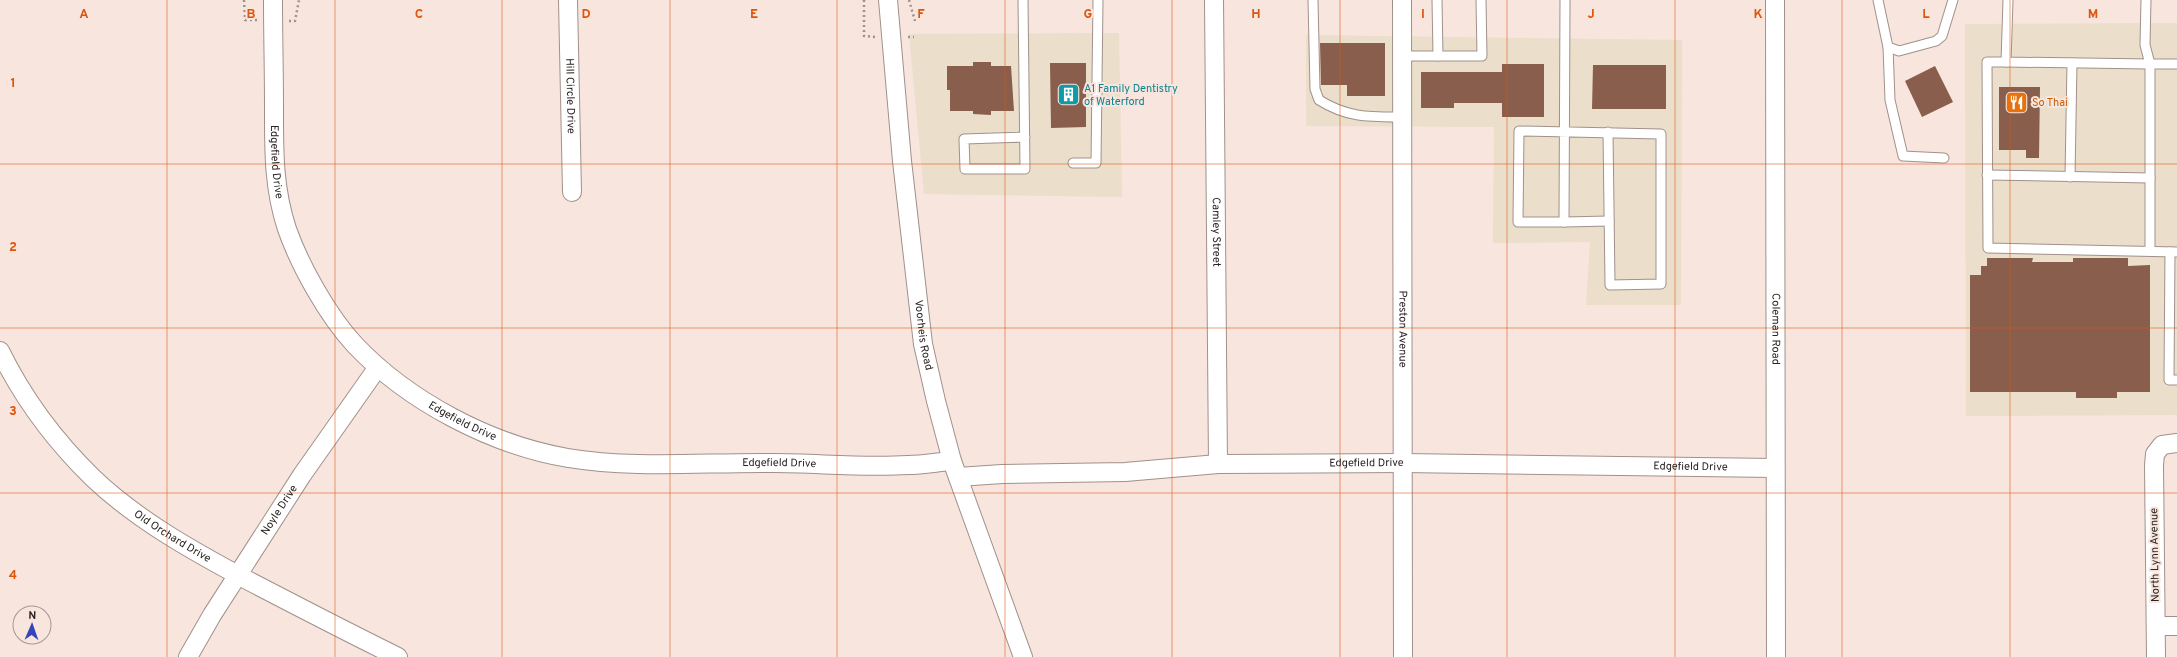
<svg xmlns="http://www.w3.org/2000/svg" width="2177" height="657" font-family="Overpass,sans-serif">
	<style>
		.commercial { fill: #ebdeca }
		.building { fill: #895e4c }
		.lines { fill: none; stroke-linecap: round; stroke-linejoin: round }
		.service-casing { stroke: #a1918b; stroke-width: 11 }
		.minor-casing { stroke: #a1918b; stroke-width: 20 }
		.path { stroke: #9f928d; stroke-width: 2.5; stroke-dasharray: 2 3; stroke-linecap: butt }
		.service { stroke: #fff; stroke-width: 9 }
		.minor { stroke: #fff; stroke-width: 18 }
		.grid { fill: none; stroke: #de560d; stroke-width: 1; stroke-opacity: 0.55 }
		.labels { text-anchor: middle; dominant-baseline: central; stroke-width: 4; stroke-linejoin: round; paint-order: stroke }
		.culture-label { font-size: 11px; fill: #0d838f; stroke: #f7e5de; text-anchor: start }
		.street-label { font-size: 11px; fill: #2a2321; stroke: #f7e5de }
		.food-label { font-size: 11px; fill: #c56008; stroke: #f7e5de; text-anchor: start }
		.grid-label { font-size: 13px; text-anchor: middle; font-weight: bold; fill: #de560d; stroke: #f7e5de; stroke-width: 4; stroke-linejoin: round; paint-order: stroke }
	</style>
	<rect width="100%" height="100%" fill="#f7e5de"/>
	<g class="commercial">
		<path d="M 2177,23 L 2177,415 L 1966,416 L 1965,24 Z"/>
		<path d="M 1119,33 L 1122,197 L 924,194 L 909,34 Z"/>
		<path d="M 1306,35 L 1682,40 L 1681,305 L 1586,305 L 1590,242 L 1493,243 L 1494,127 L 1306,126 Z"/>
	</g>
	<g class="building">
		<path d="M 1320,43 L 1385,43 L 1385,96 L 1347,96 L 1347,85 L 1321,85 Z"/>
		<path d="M 973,62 L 991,62 L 991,66 L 1011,66 L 1014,111 L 991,111 L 991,115 L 973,114 L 973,111 L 950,111 L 950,90 L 947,90 L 947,66 L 973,66 Z"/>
		<path d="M 1050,63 L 1086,63 L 1086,127 L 1051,128 Z"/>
		<path d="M 1502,64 L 1544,64 L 1544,117 L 1502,117 L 1502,103 L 1454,103 L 1454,108 L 1421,108 L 1421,72 L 1502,72 Z"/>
		<path d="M 1593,65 L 1666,65 L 1666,109 L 1592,109 Z"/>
		<path d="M 1935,66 L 1953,102 L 1922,117 L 1905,81 Z"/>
		<path d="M 1999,87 L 2040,87 L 2039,158 L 2026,158 L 2026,150 L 1999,150 Z"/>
		<path d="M 1987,258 L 2033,258 L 2032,262 L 2073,262 L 2073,258 L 2128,258 L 2128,266 L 2150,265 L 2150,392 L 2117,392 L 2117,398 L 2076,398 L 2076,392 L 1970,392 L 1970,275 L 1981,275 L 1981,266 L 1987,266 Z"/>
	</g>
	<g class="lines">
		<defs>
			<g id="service">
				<path d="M 1023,0 L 1025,169 L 965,169 L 964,139 L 1025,137"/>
				<path d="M 1313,0 L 1315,89 L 1319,100 C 1348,118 1369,117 1402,117"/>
				<path d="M 1437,0 L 1438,56"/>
				<path d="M 1565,0 L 1564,222 L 1518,222 L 1519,131 L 1661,134 L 1661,284 L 1610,285 L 1608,132"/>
				<path d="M 1878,0 L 1888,47 L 1899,51 L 1936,41 L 1942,36 L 1953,0"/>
				<path d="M 2008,0 L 2006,62 L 2150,64 L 2145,45 L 2146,0"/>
				<path d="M 1888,47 L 1890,100 L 1903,156 L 1944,158"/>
				<path d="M 1402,56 L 1482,56 L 1481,0"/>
				<path d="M 2006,62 L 1987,62 L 1988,248 L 2177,252"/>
				<path d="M 1073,163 L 1096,163 L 1098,0"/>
				<path d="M 1987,175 L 2150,178 L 2150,251"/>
				<path d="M 2070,177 L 2072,63"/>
				<path d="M 2150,178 L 2150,64 L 2177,64"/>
				<path d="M 1564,222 L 1609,221"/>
				<path d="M 2170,252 L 2169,380 L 2177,380"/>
			</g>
			<g id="minor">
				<path id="s1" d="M 273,0 C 273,35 274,70 274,105 C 274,148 273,187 287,229 C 300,266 328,316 355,345 C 408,401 491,445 568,458 C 635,469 705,462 773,463 C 817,463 863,468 908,465 C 923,465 938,462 952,461"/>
				<path id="s2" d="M 568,0 L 572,192"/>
				<path id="s3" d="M 888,0 L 902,161 L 923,344 L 936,401 L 952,461 L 1023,657"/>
				<path id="s4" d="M 1214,0 L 1218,464"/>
				<path id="s5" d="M 1402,0 L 1403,657"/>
				<path id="s6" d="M 1775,0 L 1776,657"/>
				<path id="s7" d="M 0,351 C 23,398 55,441 93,478 C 137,520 193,551 247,580 C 297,606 347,632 398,657"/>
				<path id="s8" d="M 958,477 L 1002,474 L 1125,472 L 1218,464 L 1403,463 L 1775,468"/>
				<path d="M 2156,626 L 2177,626"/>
				<path id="s9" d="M 188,657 L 212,615 L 302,475 L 378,367"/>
				<path d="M 2156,657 L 2154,465 L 2155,454 L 2162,445 L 2177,443"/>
			</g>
		</defs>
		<use href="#service" class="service-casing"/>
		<use href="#minor" class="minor-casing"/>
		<g class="path">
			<path d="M 244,0 L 245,20 L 258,20"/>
			<path d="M 864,0 L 864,36 L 875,37"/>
			<path d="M 909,0 L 915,21"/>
			<path d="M 289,21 L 295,21 L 299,0"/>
			<path d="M 908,37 L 914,37"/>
		</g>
		<use href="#service" class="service"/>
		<use href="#minor" class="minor"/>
	</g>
	<path class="grid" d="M 167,0 L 167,657M 335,0 L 335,657M 502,0 L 502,657M 670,0 L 670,657M 837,0 L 837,657M 1005,0 L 1005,657M 1172,0 L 1172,657M 1340,0 L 1340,657M 1507,0 L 1507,657M 1675,0 L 1675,657M 1842,0 L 1842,657M 2010,0 L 2010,657M 0,164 L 2177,164M 0,328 L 2177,328M 0,493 L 2177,493"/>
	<defs>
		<symbol id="building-square" viewBox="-11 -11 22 22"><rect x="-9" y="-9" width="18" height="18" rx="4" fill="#0f9aa8" stroke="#f7e5de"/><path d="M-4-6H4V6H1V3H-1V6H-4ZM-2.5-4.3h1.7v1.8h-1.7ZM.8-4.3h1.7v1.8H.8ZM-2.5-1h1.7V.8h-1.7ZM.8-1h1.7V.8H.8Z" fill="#fff"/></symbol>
		<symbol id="restaurant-square" viewBox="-11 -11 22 22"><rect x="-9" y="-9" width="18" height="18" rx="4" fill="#e8710a" stroke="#f7e5de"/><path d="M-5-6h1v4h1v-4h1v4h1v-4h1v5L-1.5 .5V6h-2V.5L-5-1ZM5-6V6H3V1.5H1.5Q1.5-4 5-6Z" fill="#fff"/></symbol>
	</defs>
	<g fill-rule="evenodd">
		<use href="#building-square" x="1056" y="82" width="25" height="25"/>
		<use href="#restaurant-square" x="2004" y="90" width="25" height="25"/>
	</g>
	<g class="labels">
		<g class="culture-label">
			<text x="1084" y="89">A1 Family Dentistry<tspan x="1084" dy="13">of Waterford</tspan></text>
		</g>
		<g class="street-label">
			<text stroke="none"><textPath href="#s2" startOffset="96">Hill Circle Drive</textPath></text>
			<text stroke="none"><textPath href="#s1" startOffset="162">Edgefield Drive</textPath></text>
			<text stroke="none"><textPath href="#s4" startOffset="232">Camley Street</textPath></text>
			<text stroke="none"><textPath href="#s5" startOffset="329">Preston Avenue</textPath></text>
			<text stroke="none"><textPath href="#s6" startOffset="329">Coleman Road</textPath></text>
			<text stroke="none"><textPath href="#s3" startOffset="337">Voorheis Road</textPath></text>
			<text stroke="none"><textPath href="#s1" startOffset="498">Edgefield Drive</textPath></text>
			<text stroke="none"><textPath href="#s1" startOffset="822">Edgefield Drive</textPath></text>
			<text stroke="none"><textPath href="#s8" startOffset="409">Edgefield Drive</textPath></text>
			<text stroke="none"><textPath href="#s8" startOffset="733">Edgefield Drive</textPath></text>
			<text stroke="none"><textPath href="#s9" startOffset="173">Noyle Drive</textPath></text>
			<text stroke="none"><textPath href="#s7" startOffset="257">Old Orchard Drive</textPath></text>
			<text transform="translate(2155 555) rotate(-91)">North Lynn Avenue</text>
		</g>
		<g class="food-label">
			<text x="2032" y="103">So Thai</text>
		</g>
	</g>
	<g class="grid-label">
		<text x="84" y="18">A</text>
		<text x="251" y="18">B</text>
		<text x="419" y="18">C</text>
		<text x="586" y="18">D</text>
		<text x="754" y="18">E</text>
		<text x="921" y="18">F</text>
		<text x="1088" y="18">G</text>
		<text x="1256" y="18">H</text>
		<text x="1423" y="18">I</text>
		<text x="1591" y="18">J</text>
		<text x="1758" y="18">K</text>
		<text x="1926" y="18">L</text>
		<text x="2093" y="18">M</text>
		<text x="13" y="87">1</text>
		<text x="13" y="251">2</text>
		<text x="13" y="415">3</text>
		<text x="13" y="579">4</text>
	</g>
	<g transform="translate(32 625) rotate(2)"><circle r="19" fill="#f7e5de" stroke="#a59792"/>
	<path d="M0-3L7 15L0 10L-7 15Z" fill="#3545b8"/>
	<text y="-6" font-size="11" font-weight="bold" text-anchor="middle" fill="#2a2321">N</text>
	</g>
</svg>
